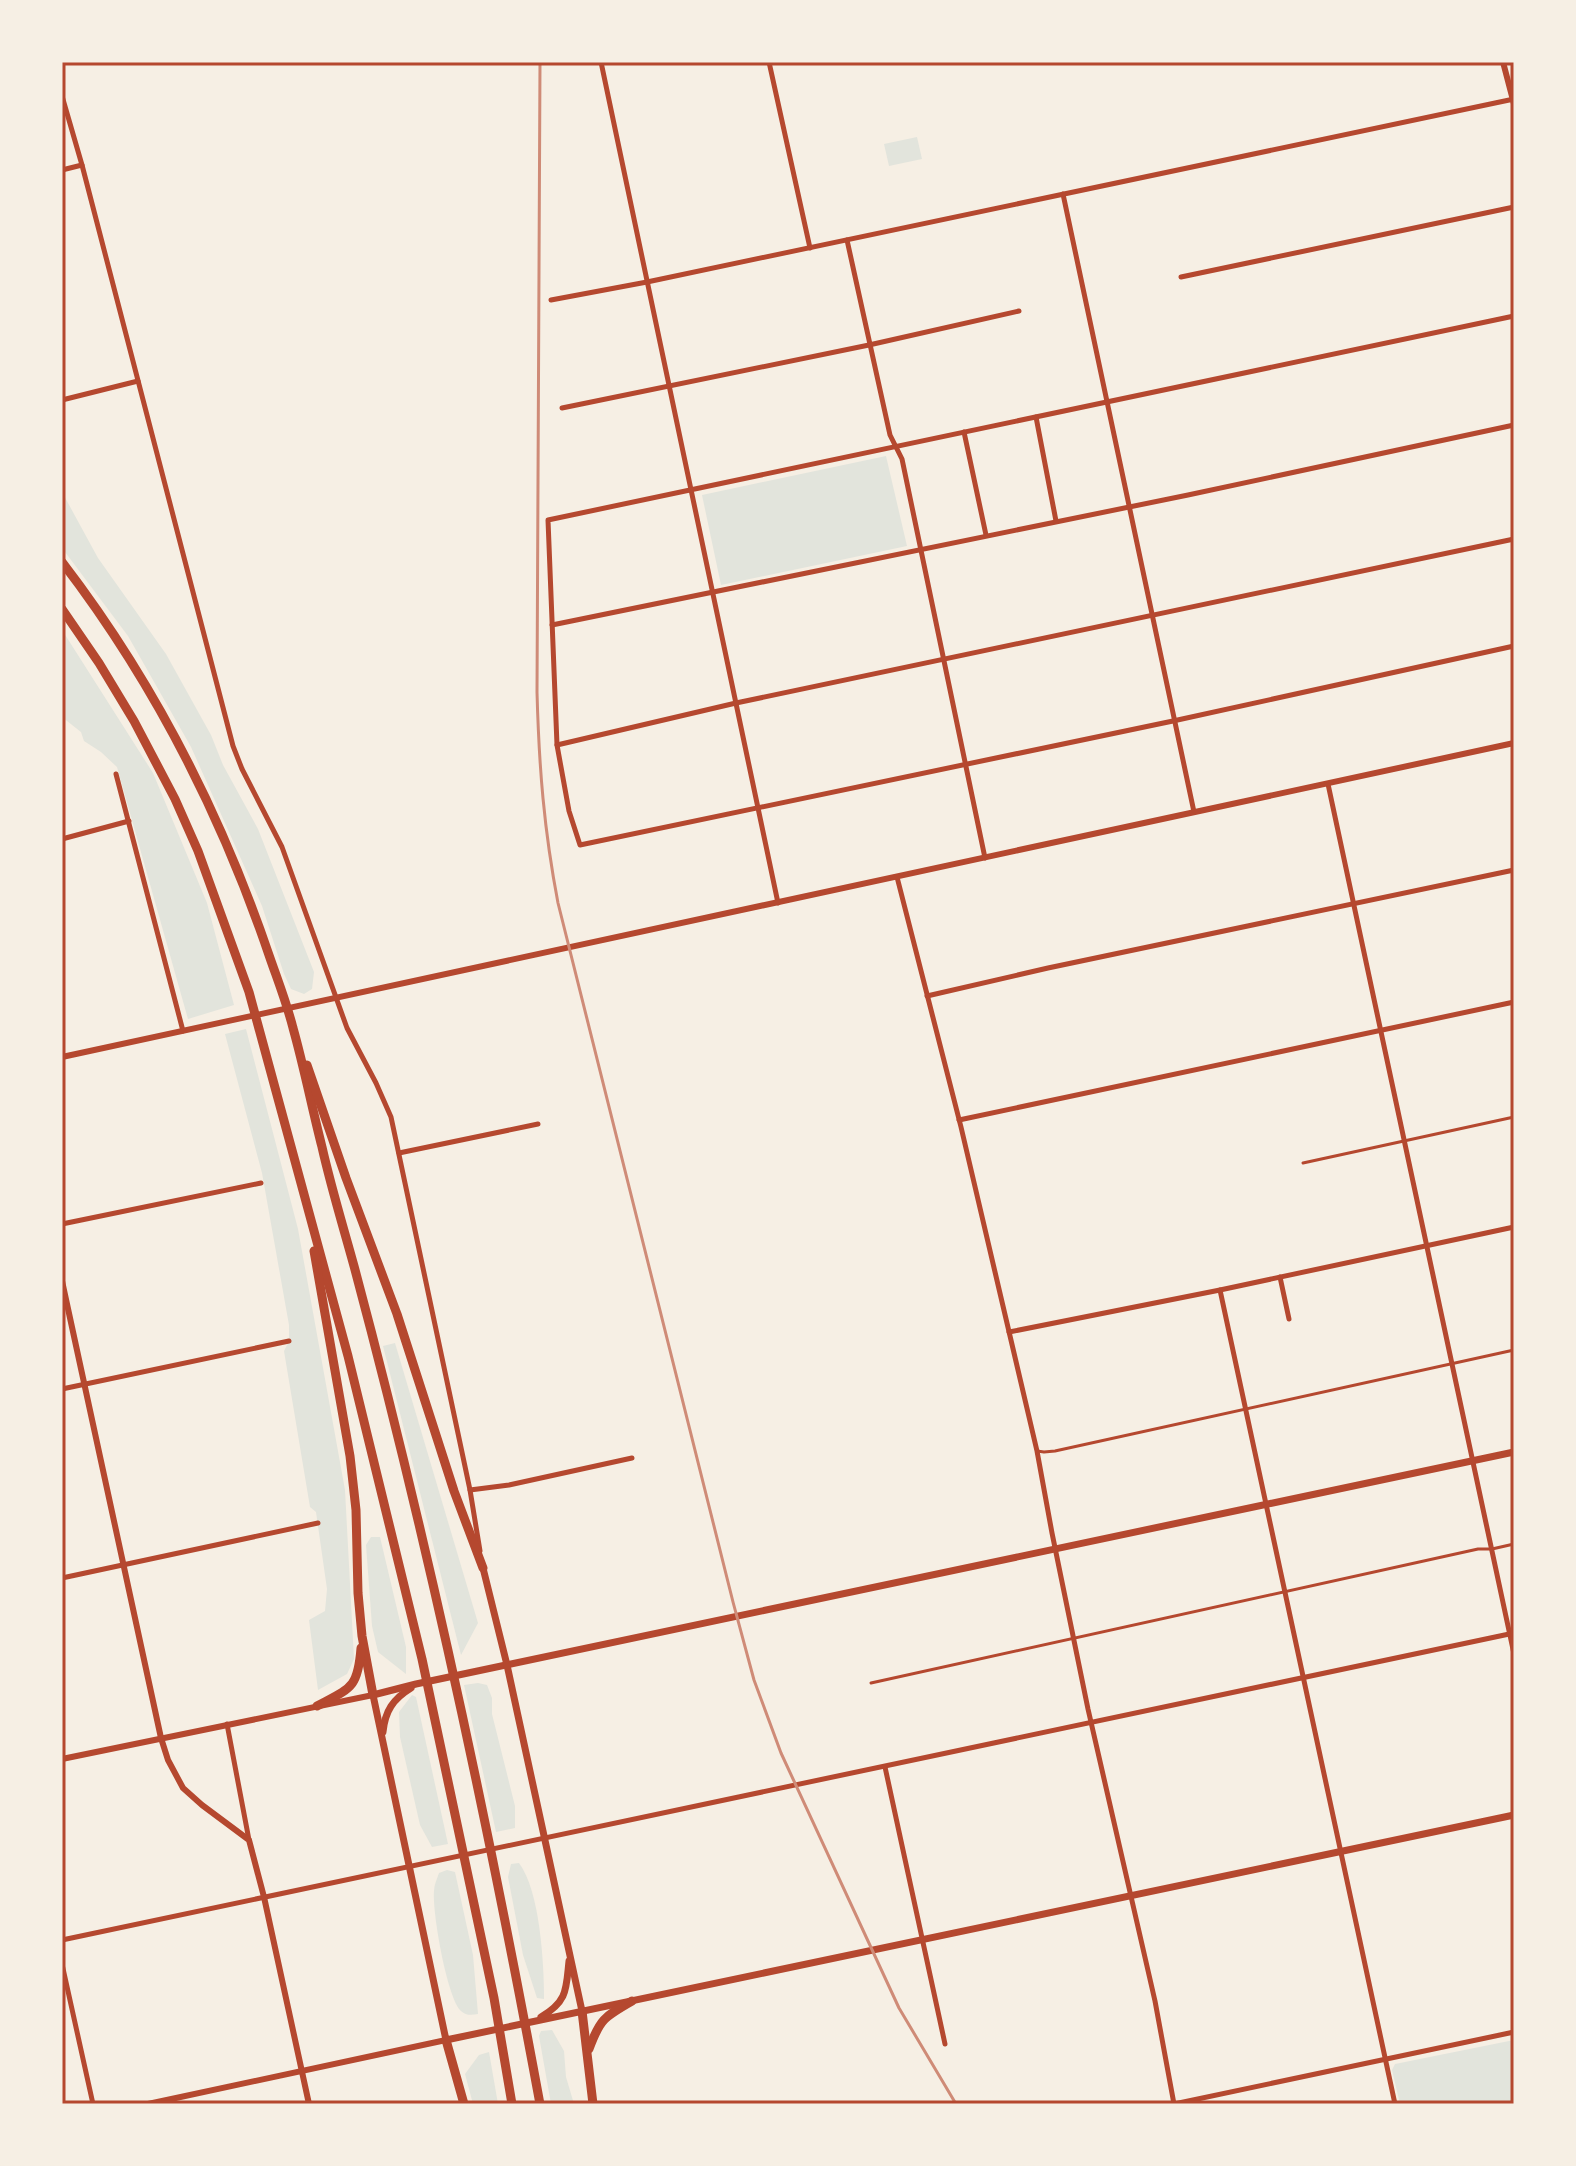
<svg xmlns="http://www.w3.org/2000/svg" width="1576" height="2166" font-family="Karla,sans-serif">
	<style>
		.green { fill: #e2e4dc }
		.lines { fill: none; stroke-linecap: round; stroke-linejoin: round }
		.service { stroke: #b5482f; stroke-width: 3 }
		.minor { stroke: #b5482f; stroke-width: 5 }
		.tertiary { stroke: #b5482f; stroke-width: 6 }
		.secondary { stroke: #b5482f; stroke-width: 7 }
		.motorway { stroke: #b5482f; stroke-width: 9 }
		.rail { stroke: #cf8b77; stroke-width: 3 }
		.neatline { fill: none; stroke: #b5482f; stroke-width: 3 }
	</style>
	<rect width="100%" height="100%" fill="#f6efe4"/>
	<g class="green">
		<path d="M 917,137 L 922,159 L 889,166 L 884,144 Z"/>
		<path d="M 886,456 L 907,546 L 721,585 L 702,495 Z"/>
		<path d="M 62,492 L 98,558 L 166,654 L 211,735 L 223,765 L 258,829 L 314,972 L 312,989 L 304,994 L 291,989 L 284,974 L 262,906 L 191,747 L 128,636 L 62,548 Z"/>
		<path d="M 62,630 L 153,773 L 207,903 L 234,1005 L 188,1019 L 117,767 L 101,752 L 84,741 L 81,732 L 62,717 Z"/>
		<path d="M 246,1029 L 298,1229 L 345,1490 L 354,1659 L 347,1674 L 318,1690 L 309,1620 L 325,1611 L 327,1589 L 316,1512 L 310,1507 L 284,1351 L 289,1341 L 289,1325 L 262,1173 L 225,1034 Z"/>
		<path d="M 395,1343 L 478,1623 L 461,1655 L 383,1346 Z"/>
		<path d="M 371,1537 L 380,1537 L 406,1647 L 406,1674 L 378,1652 L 372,1626 L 366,1545 Z"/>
		<path d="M 478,1683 L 487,1685 L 492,1698 L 492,1714 L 515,1806 L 515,1828 L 496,1832 L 464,1685 Z"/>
		<path d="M 412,1695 L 416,1697 L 448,1844 L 432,1847 L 420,1825 L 400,1737 L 399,1712 Z"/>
		<path d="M 519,1863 C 540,1891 544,1963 544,1999 L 537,1998 L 523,1955 L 508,1877 L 511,1864 Z"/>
		<path d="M 447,1870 L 455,1872 L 473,1955 L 478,2014 C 472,2015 466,2016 461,2011 C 447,1998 432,1911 434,1891 C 434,1885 437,1879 439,1873 Z"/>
		<path d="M 552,2030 L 564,2051 L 566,2077 L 574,2104 L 551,2104 L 539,2036 L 541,2031 Z"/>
		<path d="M 1514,2040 L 1514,2104 L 1400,2104 L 1392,2070 L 1395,2064 Z"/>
		<path d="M 489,2052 L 498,2104 L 473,2104 L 465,2074 L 479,2055 Z"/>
	</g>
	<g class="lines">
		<g class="service">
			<path d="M 1303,1163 L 1514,1117"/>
			<path d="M 1037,1451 L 1044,1452 L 1055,1451 L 1514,1350"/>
			<path d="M 871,1683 L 1478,1549 L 1492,1549 L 1514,1544"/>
		</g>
		<g class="minor">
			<path d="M 601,62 L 778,903"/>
			<path d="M 769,62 L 810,248"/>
			<path d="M 62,96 L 82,165 L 233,746 L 242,769 L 282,847 L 347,1028 L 376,1083 L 391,1117 L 470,1490 L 480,1551"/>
			<path d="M 62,170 L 82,165"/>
			<path d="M 1063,194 L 1194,812"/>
			<path d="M 847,240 L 890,435 L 902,459 L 985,858"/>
			<path d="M 1181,277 L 1514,207"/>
			<path d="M 551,300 L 647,282 L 1514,99"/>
			<path d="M 1514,316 L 548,520 L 557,745 L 569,811 L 580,845 L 1173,721 L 1514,646"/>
			<path d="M 62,400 L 138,381"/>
			<path d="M 562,408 L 869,345 L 1019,311"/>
			<path d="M 1036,417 L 1056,521"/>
			<path d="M 964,432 L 986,535"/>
			<path d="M 552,625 L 1188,495 L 1514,425"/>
			<path d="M 557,745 L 736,703 L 1514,539"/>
			<path d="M 116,774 L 183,1031"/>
			<path d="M 1328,784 L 1514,1654"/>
			<path d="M 62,839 L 129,821"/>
			<path d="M 897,877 L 961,1127 L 1037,1451 L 1052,1533 L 1088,1709 L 1155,2001 L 1174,2104"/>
			<path d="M 927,996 L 1048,968 L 1514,870"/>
			<path d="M 959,1120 L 1514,1002"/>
			<path d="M 399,1153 L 538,1124"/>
			<path d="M 62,1224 L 261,1183"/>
			<path d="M 1280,1277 L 1289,1319"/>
			<path d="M 1220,1290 L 1395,2104"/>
			<path d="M 1009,1332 L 1220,1290 L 1514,1227"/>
			<path d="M 62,1389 L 289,1341"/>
			<path d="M 470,1490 L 509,1485 L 632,1458"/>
			<path d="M 62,1578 L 318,1523"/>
			<path d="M 227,1724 L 249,1840"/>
			<path d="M 885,1767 L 945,2044"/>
			<path d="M 62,1940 L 1514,1633"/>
			<path d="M 62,1964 L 93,2104"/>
			<path d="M 1174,2104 L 1514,2032"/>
		</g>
		<g class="tertiary">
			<path d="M 1503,62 L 1514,104"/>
			<path d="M 62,1057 L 1514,743"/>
			<path d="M 62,1281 L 161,1738 L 168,1760 L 183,1788 L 202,1805 L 249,1840 L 264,1897 L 309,2104"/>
			<path d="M 62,1759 L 373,1695"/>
			<path d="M 148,2104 L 446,2040"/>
		</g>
		<g class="secondary">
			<path d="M 1514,1452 L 416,1684 L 373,1695 L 446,2040 L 1514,1815"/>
			<path d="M 483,1568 L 507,1665 L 582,2011"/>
			<path d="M 383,1732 C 385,1711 393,1699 411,1688"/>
			<path d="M 541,2017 C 568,2001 566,1989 569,1961"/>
		</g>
		<g class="motorway">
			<path d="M 62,562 C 154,682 222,816 270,958 C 278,981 287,1004 293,1028 C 304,1067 312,1108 322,1147 C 331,1187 343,1226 354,1266 C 428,1542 488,1822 540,2104"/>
			<path d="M 62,609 L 99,663 L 134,721 L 175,799 L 198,851 L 249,992 L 348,1356 L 422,1659 L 494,1998 L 512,2104"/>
			<path d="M 307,1065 L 346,1178 L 397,1314 L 454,1491 L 483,1568"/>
			<path d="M 314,1251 L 350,1456 L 356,1510 L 358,1593 L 362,1636 L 373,1695"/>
			<path d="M 317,1706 C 351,1688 358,1688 361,1648"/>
			<path d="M 582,2011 L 593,2104"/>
			<path d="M 446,2040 L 464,2104"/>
			<path d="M 589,2049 C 600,2019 604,2017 632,2001"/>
		</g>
		<path class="rail" d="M 540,62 L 537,692 C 539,767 544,830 558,903 L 733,1602 L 754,1680 L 781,1753 L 899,2008 L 956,2104"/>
	</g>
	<rect width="1576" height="2166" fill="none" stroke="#f6efe4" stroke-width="128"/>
	<rect x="64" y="64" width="1448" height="2038" class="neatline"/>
</svg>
